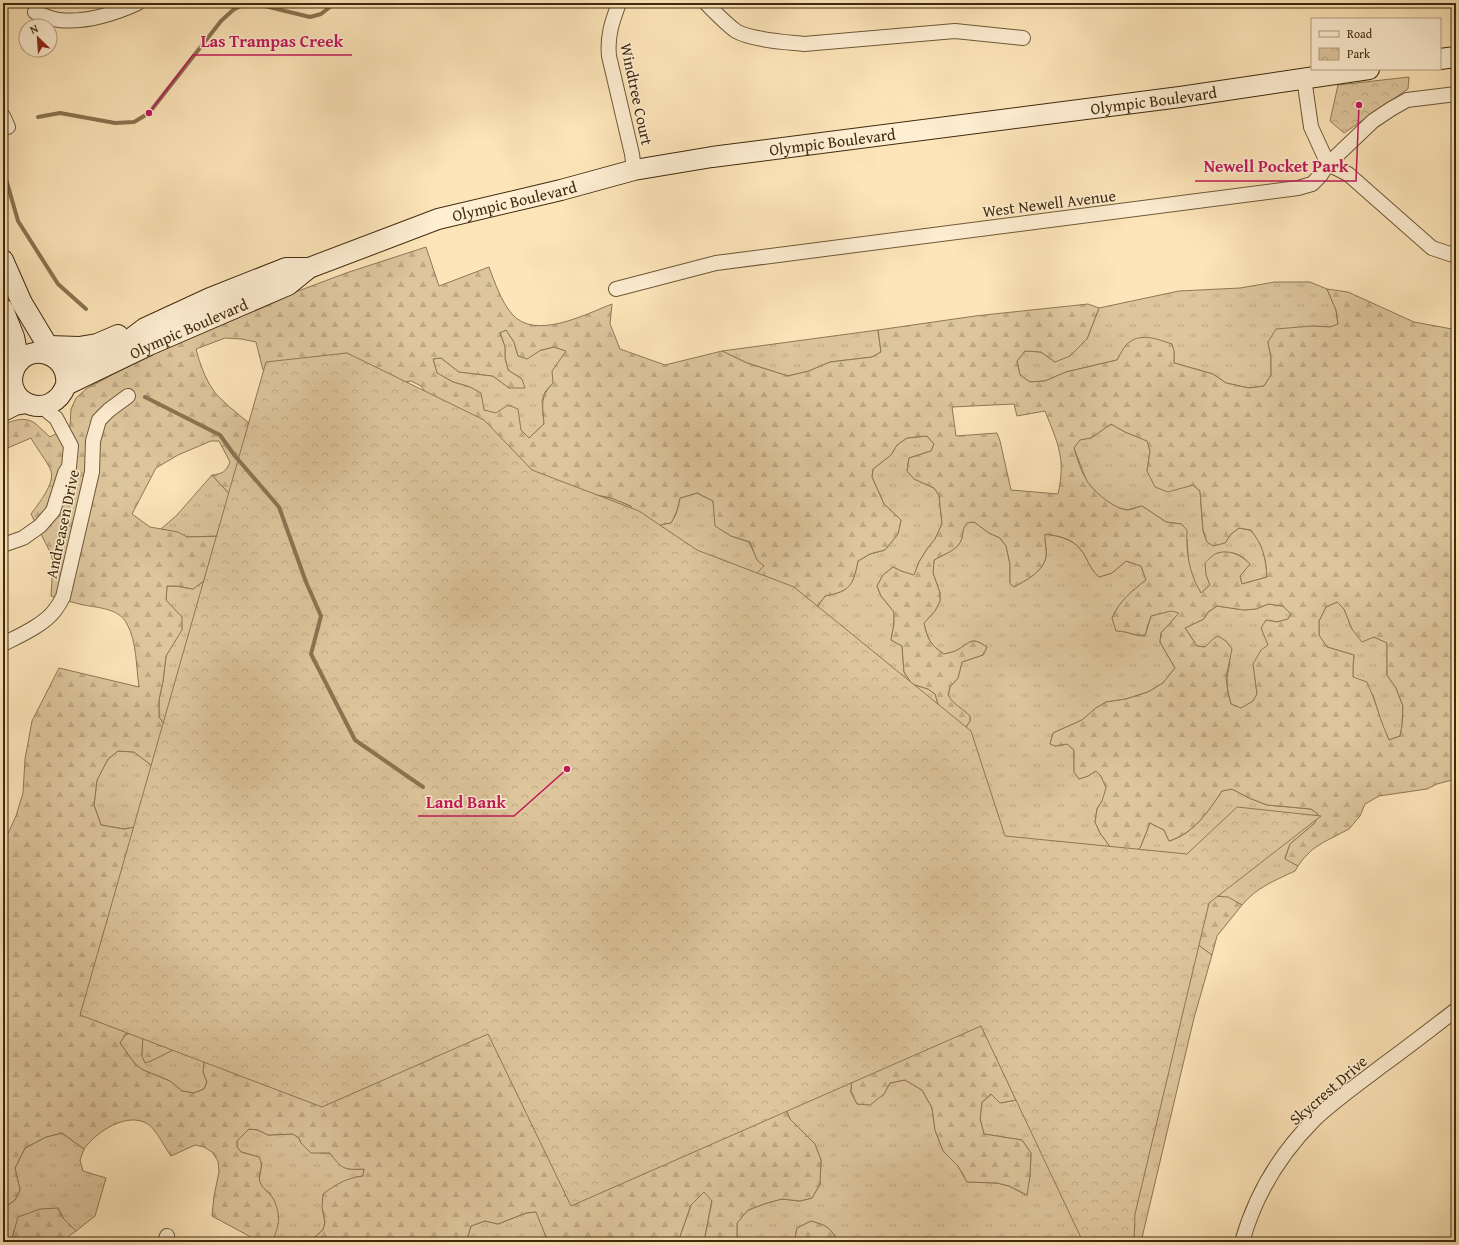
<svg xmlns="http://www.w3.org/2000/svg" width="1459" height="1245" font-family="'Gentium Book Plus',serif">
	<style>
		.grass { fill: url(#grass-tufts); stroke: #8e7854; fill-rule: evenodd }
		.forest { fill: url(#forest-firs); stroke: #8e7854; fill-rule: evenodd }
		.park { fill: url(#park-crowns); stroke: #8e7854 }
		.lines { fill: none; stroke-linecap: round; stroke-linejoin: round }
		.stream { stroke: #8a7451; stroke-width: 4 }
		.street-casing { stroke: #6e5938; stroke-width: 16 }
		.secondary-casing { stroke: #3f2a0d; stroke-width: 22 }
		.street { stroke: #feeed2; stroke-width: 14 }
		.secondary { stroke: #feeed2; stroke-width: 20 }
		.labels { text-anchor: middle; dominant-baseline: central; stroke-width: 3; stroke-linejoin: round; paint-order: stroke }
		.street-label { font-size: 16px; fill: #3f2a0d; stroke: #feeed2 }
		.leader { fill: none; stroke: #c2185b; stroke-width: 1.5 }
		.callout-dot { fill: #c2185b; stroke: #feeed2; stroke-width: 1.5 }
		.callout-label { font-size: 17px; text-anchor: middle; font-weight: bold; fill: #c2185b; stroke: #feeed2; stroke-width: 3; stroke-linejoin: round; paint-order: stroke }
	</style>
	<defs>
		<pattern id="grass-tufts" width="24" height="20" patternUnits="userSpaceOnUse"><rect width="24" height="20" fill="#ddc59c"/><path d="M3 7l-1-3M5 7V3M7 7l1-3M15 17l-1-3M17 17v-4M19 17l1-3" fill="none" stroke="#bfa985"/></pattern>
		<pattern id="forest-firs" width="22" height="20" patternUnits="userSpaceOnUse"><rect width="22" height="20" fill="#ddc59c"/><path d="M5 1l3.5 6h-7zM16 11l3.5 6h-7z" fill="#bfa985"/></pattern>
		<pattern id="park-crowns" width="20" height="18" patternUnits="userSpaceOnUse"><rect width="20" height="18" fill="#ddc59c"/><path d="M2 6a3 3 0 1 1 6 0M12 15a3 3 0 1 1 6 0" fill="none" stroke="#bfa985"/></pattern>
	</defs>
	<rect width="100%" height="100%" fill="#fde5b9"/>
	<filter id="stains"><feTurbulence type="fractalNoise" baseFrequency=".005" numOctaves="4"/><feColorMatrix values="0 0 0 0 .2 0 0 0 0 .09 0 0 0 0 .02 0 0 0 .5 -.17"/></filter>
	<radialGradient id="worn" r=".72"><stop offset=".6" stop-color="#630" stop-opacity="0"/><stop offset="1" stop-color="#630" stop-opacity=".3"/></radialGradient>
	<g class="grass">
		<path d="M 1275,282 L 1310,282 L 1327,289 L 1336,310 L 1338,325 L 1330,327 L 1312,326 L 1268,342 L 1271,358 L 1271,375 L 1264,386 L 1249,388 L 1226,383 L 1213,374 L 1174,363 L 1174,351 L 1127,344 L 1117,360 L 1066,372 L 1045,381 L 1030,382 L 1020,375 L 1017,361 L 1025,351 L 1041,352 L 1055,362 L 1087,339 L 1099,308 L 1179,291 L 1240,288 Z"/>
		<path d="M 506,330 L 514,342 L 518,356 L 554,347 L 567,351 L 561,359 L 553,383 L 545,392 L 542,401 L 544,424 L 529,438 C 516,425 501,415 484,410 L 470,387 L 453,382 L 437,373 L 433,359 L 441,358 L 459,372 L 493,376 L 509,388 L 522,379 L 508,370 L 505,358 L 505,347 L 500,332 Z"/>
		<path d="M 878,330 L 881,352 L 872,357 L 830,362 L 809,371 L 788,376 L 747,363 L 722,351 Z"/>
		<path d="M 1111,424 L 1125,432 L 1148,441 L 1150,451 L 1147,471 L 1185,487 L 1193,485 L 1200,491 L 1203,531 L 1207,542 L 1225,543 L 1231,534 L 1239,528 C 1243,529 1249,529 1252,532 C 1264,542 1266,563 1267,577 L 1242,584 L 1240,576 L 1250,564 C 1239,552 1233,552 1217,553 L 1206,575 L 1210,585 L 1201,593 L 1194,581 L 1189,568 L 1187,539 L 1181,524 L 1166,522 L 1142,506 L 1127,510 L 1116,507 L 1101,497 L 1087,482 L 1074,448 L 1080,439 L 1091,438 Z"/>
		<path d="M 927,436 L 934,444 L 931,451 L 909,458 L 907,471 L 914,479 L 934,488 L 939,495 L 942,524 L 935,539 L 927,549 L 919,562 L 914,576 L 901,571 L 893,567 L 883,575 L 877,586 L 881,596 L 894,612 L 894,624 L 891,640 L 902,646 L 904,672 L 912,684 L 928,689 L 935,694 L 943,720 L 948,726 L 961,734 L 970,721 L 970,716 C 963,709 953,704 948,696 L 950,687 L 958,678 L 962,662 L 983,655 L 987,647 C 972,637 972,641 959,649 C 955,652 948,653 944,654 C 930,645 927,638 924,623 L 935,611 L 940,601 L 940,593 L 933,573 L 934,560 C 944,554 959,550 962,538 C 963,531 963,528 967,522 L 974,522 L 989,533 L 1000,538 L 1006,546 L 1010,564 L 1010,583 L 1014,587 C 1026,580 1043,572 1046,557 C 1047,550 1045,541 1044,534 C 1059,536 1071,538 1081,550 C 1089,560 1088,567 1099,577 L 1112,573 L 1126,561 L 1141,566 L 1146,580 C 1131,592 1120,600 1112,618 L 1117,631 C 1128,631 1133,636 1145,636 L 1151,616 L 1172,610 L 1179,613 L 1161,633 L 1160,642 L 1175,668 L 1163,683 L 1148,692 L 1126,699 L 1106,702 L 1096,708 L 1082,720 L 1053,733 L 1050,744 L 1055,746 L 1067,744 L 1074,750 L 1074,771 L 1079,779 L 1088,776 L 1096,771 L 1101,776 L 1107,788 L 1102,801 L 1097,809 L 1095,822 L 1100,833 L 1114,852 L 1132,853 L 1140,848 L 1150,823 L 1164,830 L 1169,841 C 1194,834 1208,811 1222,791 L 1232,789 L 1249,798 L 1267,805 L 1311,809 L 1318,814 L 1315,823 L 1290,844 L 1285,858 L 1298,866 L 1295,871 C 1274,881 1257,887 1242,905 C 1221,893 1216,894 1194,903 C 1184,933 1187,937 1212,955 L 1194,1018 L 1141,1242 L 837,1242 C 832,1227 824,1225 811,1221 L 797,1228 L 795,1238 L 798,1242 L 737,1242 L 737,1223 L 748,1210 L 767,1203 L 782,1199 L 800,1201 L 812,1198 L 820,1184 L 821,1160 L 815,1144 L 790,1119 L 784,1105 L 783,1084 L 778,1074 L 737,1043 L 723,1037 L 710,1036 L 689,1029 L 674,1015 L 653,1003 L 647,994 L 647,976 L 646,966 L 635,942 L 628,932 L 606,911 L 588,905 L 578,894 L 576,884 L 583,875 L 625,891 L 643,889 L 666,879 L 666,865 L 661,848 L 662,810 L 667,794 L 654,760 L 657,728 L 660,710 L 660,693 L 653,679 L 640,670 L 632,657 L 638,645 L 645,640 L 658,649 L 674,649 L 679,642 L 677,629 L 632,611 L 617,612 L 609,619 L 602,642 L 608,663 L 606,670 L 592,680 L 581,674 L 570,629 L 564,625 L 553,625 L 542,637 L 532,650 L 521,656 L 490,649 L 485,685 L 493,697 L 512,740 L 526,751 L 535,756 L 547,785 L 557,797 L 577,805 L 585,816 L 582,823 L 565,832 L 553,843 L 532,837 L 517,826 L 497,806 L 475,780 L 436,740 L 408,729 L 366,720 L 363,706 L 351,673 L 350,660 L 344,639 L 345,606 L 354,595 C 359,596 365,597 369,600 C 402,624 413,670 458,677 L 461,654 L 466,642 L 437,626 L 436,614 L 443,600 L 444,587 L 436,577 L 422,569 L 413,577 L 408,587 L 394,582 L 389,572 L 392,562 L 389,552 L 374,545 L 369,534 L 380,526 L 390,523 L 406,496 L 426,502 L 446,516 L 460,544 L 472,559 L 481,567 C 494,565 523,561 534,569 C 544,576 553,586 563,594 L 573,589 L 586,578 L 601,573 L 625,583 L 636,574 L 639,560 L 614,548 L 593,542 L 566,538 L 532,521 L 499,516 L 483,517 L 469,511 L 469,500 L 475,487 L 494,490 L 505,490 L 517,479 L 558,501 L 576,500 L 592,494 L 611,498 L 631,506 L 633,518 L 626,535 L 633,540 C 646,530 655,525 671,523 L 676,514 L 680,498 L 697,493 L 713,501 L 716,526 L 731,536 L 749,542 L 757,559 L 764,566 L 755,575 L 757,586 L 783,584 L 796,589 L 793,601 L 785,610 L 782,618 L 785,633 L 798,632 L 810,622 L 817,607 L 825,596 C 851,591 853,585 858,561 L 870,554 L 885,550 L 898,534 L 901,520 L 884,504 L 872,477 L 873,469 L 891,455 L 897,445 L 907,438 ZM 1101,877 L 1113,883 L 1124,894 L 1119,906 L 1128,926 L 1131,944 L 1105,957 L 1103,939 L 1099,935 L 1083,943 L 1085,970 L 1080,979 L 1064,984 L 1064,961 L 1059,958 L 1040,964 L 1036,970 L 1042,990 L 1043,1009 L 1051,1015 L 1065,1011 L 1071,1023 L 1079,1033 L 1091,1027 L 1098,1011 L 1102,991 L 1108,980 L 1129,968 C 1148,1004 1140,1032 1127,1069 L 1110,1077 L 1101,1074 L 1082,1059 L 1070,1056 L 1045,1055 L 1025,1060 L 1016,1100 L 1001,1103 L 992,1094 L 982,1102 L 980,1119 L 984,1134 L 1022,1140 L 1031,1153 L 1030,1176 L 1026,1195 L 1009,1186 L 997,1183 L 967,1182 L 958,1166 L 943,1151 L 935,1130 L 932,1108 L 922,1090 L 905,1080 L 890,1083 L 884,1094 L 870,1104 L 857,1104 L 851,1092 L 852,1076 L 851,1062 L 841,1049 L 811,1035 L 783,1020 L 769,1015 L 738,1022 L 722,1010 L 708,1007 L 687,997 L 676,980 L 676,962 L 684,953 L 696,956 L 712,963 L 728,966 L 750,958 L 769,948 L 784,949 L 810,962 L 828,956 L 846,958 L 860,985 L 875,993 L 892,987 L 915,971 L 921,934 L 939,933 L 951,953 L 963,966 L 979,966 L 1015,954 L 1030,944 L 1044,929 L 1063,916 L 1078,899 L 1083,885 ZM 1064,1069 L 1074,1075 L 1087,1098 L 1105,1107 L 1122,1108 L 1121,1123 L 1112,1133 L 1095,1147 L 1083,1166 L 1079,1176 L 1069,1182 L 1054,1172 L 1048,1158 L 1043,1127 L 1062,1116 L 1065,1105 L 1056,1088 L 1057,1077 Z"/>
		<path d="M 212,475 L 233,498 L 237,523 L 247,541 L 260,550 L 267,565 L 273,584 L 282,615 L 278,642 L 271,672 L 278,687 L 294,694 L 299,711 C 286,724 270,729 253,734 L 241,723 L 239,708 L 228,695 L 217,692 L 211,700 L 217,717 L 226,733 L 243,769 L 271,785 L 263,797 L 250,807 C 253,833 264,841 282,858 L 303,851 C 304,865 307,892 301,906 C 299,910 293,915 290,918 L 272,920 L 260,908 L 252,903 L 227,908 L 211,901 L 200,893 L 188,888 L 165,872 L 157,862 L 156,828 L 146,825 L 124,829 L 101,825 L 94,805 L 97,780 L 108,759 L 118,751 L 134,752 L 155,768 L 174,802 L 192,813 L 207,815 L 212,802 L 203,788 L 177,742 L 159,717 L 159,700 L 163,681 L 166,656 L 182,629 L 181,617 L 166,600 L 167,586 L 176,586 L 193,589 L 229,562 L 234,548 L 225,536 L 187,537 L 178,533 L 161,529 L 177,515 Z"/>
		<path d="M 1337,602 L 1344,609 L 1352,629 L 1387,642 L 1387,675 L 1396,688 L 1403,706 L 1402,726 L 1400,736 L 1389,740 L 1383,728 L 1373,695 L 1353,678 L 1353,667 L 1354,655 L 1327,647 L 1319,636 L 1319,621 L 1326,607 Z"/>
		<path d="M 1268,604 L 1283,606 L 1291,614 L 1288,619 L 1277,622 L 1266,620 L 1265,635 L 1268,645 L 1255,677 L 1257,694 L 1253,701 L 1241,709 L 1231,704 C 1226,687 1226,679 1230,662 L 1213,639 L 1205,647 L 1197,646 L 1185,628 L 1204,619 L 1208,612 L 1217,606 L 1244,610 L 1256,609 Z"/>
		<path d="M 226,937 L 203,1072 L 207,1082 L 204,1089 L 194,1093 L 182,1091 L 170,1081 L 143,1070 L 135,1064 L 120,1043 L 125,1035 L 135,1031 L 143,1033 L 142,1056 L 151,1061 L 160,1056 Z"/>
		<path d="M 249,1129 L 258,1130 L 268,1135 L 293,1134 L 299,1138 L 301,1143 L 319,1153 L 330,1153 C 343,1169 343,1170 364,1169 L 363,1176 L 356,1177 L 322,1207 L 325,1222 L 323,1230 L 309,1242 L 275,1242 L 274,1234 L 278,1224 L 270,1193 L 262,1188 L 259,1180 L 262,1163 L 252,1155 L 241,1152 L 237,1147 L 237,1141 Z"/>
		<path d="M 62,1133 L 84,1149 L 80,1160 L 83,1171 L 106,1178 L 95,1216 L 76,1231 L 63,1218 L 58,1208 L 14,1230 L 11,1242 L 3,1242 L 3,1209 L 15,1200 L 20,1190 L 15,1168 L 25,1148 L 46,1137 Z"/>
		<path d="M 704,1192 L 712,1200 L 704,1242 L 678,1242 L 691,1205 Z"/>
		<path d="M 537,1212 L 548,1242 L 466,1242 L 471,1226 L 485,1221 L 498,1224 L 526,1213 Z"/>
	</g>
	<g class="forest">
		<path d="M 426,247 L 439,286 L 489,267 C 495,283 501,301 512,314 C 535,341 586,314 612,304 L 610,324 L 620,349 L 665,365 L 722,351 L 747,363 L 788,376 L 809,371 L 830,362 L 872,357 L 881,352 L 878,330 L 975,316 L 1088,304 L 1099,308 L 1087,339 L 1070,356 L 1055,362 L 1041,352 L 1025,351 L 1017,361 L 1020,375 L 1030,382 L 1045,381 L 1066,372 L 1117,360 C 1120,355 1123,348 1127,344 C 1140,332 1157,339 1172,344 L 1174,351 L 1174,363 L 1213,374 L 1226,383 L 1249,388 L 1264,386 L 1271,375 L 1271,358 L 1268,342 L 1276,329 L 1312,326 L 1330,327 L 1338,324 L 1336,310 L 1327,289 L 1348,292 L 1414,322 L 1452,329 L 1456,328 L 1456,779 L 1437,784 L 1427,789 L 1379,796 L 1365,804 L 1360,816 L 1349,829 L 1324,842 L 1313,849 L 1303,859 L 1298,866 L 1285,859 L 1290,844 L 1315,823 L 1318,814 L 1311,809 L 1267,805 L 1249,798 L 1232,789 L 1222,791 C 1208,812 1194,833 1169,841 L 1164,830 L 1150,823 L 1140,848 L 1132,853 L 1114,852 L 1100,833 L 1095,822 L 1097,809 L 1102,801 L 1106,788 L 1101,776 L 1096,771 L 1088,776 L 1079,779 L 1074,772 L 1074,750 L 1067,744 L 1055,746 L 1050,744 L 1053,733 L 1082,720 L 1096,708 L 1106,702 L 1126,699 L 1148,692 L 1163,683 L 1175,668 L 1160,642 L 1161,633 L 1179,613 L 1171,611 L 1151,616 L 1145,635 C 1133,636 1128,631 1116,631 L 1112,618 C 1120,600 1131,592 1146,580 L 1141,566 L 1126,561 L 1112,573 L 1099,577 C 1088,567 1089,560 1081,550 C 1072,538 1059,536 1045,534 C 1044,541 1047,550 1046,557 C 1043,572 1026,580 1014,587 L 1010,583 L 1010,564 L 1006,546 L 1000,538 L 989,533 L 974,522 L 967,523 C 963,528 963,531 962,538 C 959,550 944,554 934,560 L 933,573 L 940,593 L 940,601 L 935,611 L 924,623 C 927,638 930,645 944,654 C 948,653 955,652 959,649 C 972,641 972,637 987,647 L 983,655 L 962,662 L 958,678 L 950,687 L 948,695 C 953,704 963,709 970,716 L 970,721 L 961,734 L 948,726 L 943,720 L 935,694 L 928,689 L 912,684 L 904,672 L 902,646 L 891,640 L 894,624 L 894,612 L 881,596 L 877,586 L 883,575 L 893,567 L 901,571 L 914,575 L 919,562 L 927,549 L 935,539 L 942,524 L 939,495 L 934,488 L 914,479 L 907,471 L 909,458 L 931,451 L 934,444 L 927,436 L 907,438 L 897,445 L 891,455 L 873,469 L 872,477 L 884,504 L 901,520 L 898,534 L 885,550 L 870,554 L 858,561 C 853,585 851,591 825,596 L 817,607 L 810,622 L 798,632 L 785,633 L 782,618 L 785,610 L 793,601 L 796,589 L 783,584 L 757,587 L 755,575 L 764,566 L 757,560 L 750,542 L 731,536 L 715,526 L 713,501 L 697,493 L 680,498 L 676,514 L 671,523 C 655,525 647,530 633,540 L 625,535 L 633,518 L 631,506 L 611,498 L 592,494 L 576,500 L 558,501 L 517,479 L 505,490 L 494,490 L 475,487 L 469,500 L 469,511 L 482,517 L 499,516 L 532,521 L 566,538 L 593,542 L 614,548 L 640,560 L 636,574 L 626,583 L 601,573 L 586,578 L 573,589 L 563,594 C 553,586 544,576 534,569 C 523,561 494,565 481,567 L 472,559 L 460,544 L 446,516 L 426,502 L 406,496 L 390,523 L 380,526 L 370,534 L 374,545 L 389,552 L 392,562 L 389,572 L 394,582 L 408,587 L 413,577 L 422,569 L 436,577 L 444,587 L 443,600 L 436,614 L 437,626 L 466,642 L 461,654 L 458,678 C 437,672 419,659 405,642 C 399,635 395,626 390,619 C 381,607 368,599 354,595 L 345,606 L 344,639 L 350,660 L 351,673 L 363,706 L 366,720 L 408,729 L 436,740 L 475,780 L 497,806 L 517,826 L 533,837 L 553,843 L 565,832 L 582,823 L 585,816 L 577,805 L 557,797 L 547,785 L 535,756 L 526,751 L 513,740 L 493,697 L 485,685 L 490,649 L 521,655 L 532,650 L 542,637 L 553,625 L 564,625 L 570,629 L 581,674 L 592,680 L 606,670 L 608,663 L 602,642 L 609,619 L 617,612 L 632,611 L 677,629 L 679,642 L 674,649 L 658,649 L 645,640 L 638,645 L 632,657 L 640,670 L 653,679 L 660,693 L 660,710 L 657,728 L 654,760 L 667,794 L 662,810 L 661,848 L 666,865 L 666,879 L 643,889 L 625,891 L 583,875 L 576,884 L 578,894 L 588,905 L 606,911 L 628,932 L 635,942 L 646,966 L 647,976 L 647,994 L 653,1003 L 674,1015 L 689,1030 L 710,1036 L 723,1037 L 737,1043 L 778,1074 L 783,1084 L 784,1105 L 790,1119 L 815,1144 L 821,1160 L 820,1184 L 812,1198 L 800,1201 L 782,1199 L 767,1203 L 748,1210 L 737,1223 L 737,1242 L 704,1242 L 712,1201 L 704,1192 L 691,1205 L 678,1242 L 548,1242 L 536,1212 L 526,1213 L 498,1224 L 485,1221 L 471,1226 L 466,1242 L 309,1242 L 323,1230 L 325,1222 L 322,1207 L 323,1194 C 336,1184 347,1178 363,1176 L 364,1169 C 343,1170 342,1169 330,1153 L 311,1153 L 301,1143 L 299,1138 L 293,1134 L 268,1135 L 258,1130 L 249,1129 L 237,1141 L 237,1147 L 241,1152 L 259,1157 C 265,1168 257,1172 260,1182 C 263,1190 271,1193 275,1202 C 277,1208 280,1217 278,1224 C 277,1232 274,1232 275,1242 L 260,1242 L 212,1216 L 214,1196 L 219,1172 L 218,1161 L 212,1152 L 204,1147 L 195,1145 L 171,1156 C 165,1148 156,1129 148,1124 C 127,1111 96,1132 84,1149 L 62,1133 L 46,1137 L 25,1148 L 15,1168 L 20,1190 L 15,1200 L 3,1209 L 3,842 L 4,842 L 16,816 L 23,793 L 25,759 L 32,721 L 59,668 L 139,687 C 136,667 137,642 127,624 C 119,608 98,608 84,605 C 73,603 62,599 51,596 L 53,562 L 51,554 L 31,514 C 38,504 55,484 51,471 C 49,464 35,446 31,438 L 3,450 L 3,425 C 13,420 26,416 36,424 C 41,428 45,433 50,437 L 70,426 L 71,409 L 76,398 L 86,389 L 148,355 L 218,323 L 285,296 L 346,273 ZM 506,330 L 514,342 L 518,356 L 527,359 L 541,350 L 554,347 L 566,351 L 552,371 L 553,383 C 539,398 543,406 544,424 L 529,438 L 521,430 L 518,409 L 508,405 L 496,413 L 484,410 L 481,393 L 470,387 L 453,382 L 437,373 L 433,359 L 441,358 L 459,372 L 493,376 L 509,388 L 525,388 L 522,379 L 508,370 L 505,358 L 505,347 L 500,333 ZM 225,338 L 241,339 L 256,342 L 263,370 L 276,375 L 293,378 L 307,368 L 317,358 L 333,355 L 347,361 L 355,373 L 369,387 L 388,385 L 411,381 L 421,386 L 431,399 L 469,415 L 472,431 C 454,440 444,446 432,463 C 419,455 426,442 424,430 C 423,425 420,420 419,415 L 408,417 L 397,437 L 392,462 L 382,480 L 366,486 L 338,480 L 313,470 L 307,460 L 303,437 L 289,426 L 260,432 C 247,421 232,410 220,398 C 208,387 200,365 196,349 ZM 1014,404 L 1017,416 L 1045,411 C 1058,444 1066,458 1058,494 L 1011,490 L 1000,441 L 997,433 L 956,436 L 952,407 ZM 1111,424 L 1125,432 L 1147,441 L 1150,451 L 1147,471 L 1155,487 L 1168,492 L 1193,485 L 1200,491 L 1203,530 L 1207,542 L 1213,546 L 1225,543 L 1231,534 L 1239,528 L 1251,530 C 1263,546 1266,558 1267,577 L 1242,584 L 1240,576 L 1250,564 C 1242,556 1230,549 1218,553 C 1213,554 1208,560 1205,563 L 1206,575 L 1210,585 L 1201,593 C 1189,573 1186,553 1187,530 L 1181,524 L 1166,522 L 1142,506 C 1137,507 1131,510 1127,510 C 1114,509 1093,491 1087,481 C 1081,471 1077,459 1074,448 L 1080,440 L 1091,438 ZM 211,441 L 219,441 L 230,462 C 226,472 222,474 212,475 L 233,498 L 237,523 L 247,541 L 260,550 L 267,565 L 273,584 L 282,615 L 278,642 L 271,672 L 278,687 L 294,694 L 299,711 C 286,724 270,729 253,734 L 241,723 L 239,708 L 228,695 L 217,692 L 211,700 L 217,717 L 226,733 L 243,769 L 271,785 L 263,797 L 250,807 C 253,833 264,841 282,858 L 303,851 C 304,866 307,893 301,906 C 299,910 293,915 290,918 L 272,920 L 260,908 L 252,903 L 227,908 L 211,901 L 200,893 L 188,888 L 165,872 L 157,862 L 156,828 L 146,825 L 124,829 L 101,825 L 94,805 L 97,780 L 108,759 L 118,751 L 134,752 L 155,768 L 174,802 L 192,813 L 207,815 L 212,802 L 203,788 L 177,742 L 159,717 L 159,700 L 163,681 L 166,656 L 182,630 L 182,617 L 166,600 L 167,586 L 176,586 L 193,589 L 229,562 L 234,548 L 225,536 L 187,537 L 178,532 L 150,527 L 132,514 L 156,468 L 178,455 ZM 1337,602 L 1344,609 L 1352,629 L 1362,642 L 1374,637 L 1387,643 L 1387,675 L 1396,688 L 1403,706 L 1402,726 L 1400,736 L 1389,740 C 1380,721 1376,701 1367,682 L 1353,677 L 1353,667 L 1354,655 L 1327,647 L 1319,635 L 1319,621 L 1326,607 ZM 1268,604 L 1283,606 L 1291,614 L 1288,619 L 1277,622 L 1266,620 L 1261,628 L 1268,645 L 1261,650 L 1253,664 L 1257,694 L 1253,701 L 1241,708 L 1231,704 L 1228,693 L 1226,678 L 1232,649 L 1226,641 L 1218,636 L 1213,639 L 1205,647 L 1197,646 L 1185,628 L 1204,619 L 1208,612 L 1217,606 L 1244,610 L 1256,609 ZM 214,935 L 239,940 L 247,947 L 255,964 L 260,972 L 268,978 L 273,986 L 276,999 L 267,1007 L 249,1009 L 240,1012 L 236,1021 L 228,1030 L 218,1035 L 209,1043 L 204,1058 L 203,1072 L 207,1082 L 204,1089 L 194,1093 L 182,1091 L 170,1081 L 143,1070 L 135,1064 L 120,1043 L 125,1035 L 135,1031 L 143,1033 L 142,1056 L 145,1063 L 151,1061 L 185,1044 L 193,1033 L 173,1023 L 173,1018 L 182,1012 L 196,1012 L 214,1022 L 225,1021 L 229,1011 L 228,1003 L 231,996 L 242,988 L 237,974 L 240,960 L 239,955 C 226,954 217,952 211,941 Z"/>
		<path d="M 1211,896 L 1228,897 L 1242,905 L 1217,936 L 1212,955 L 1197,944 Z"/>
		<path d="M 939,933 L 1016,1100 L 1000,1103 L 991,1094 L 982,1102 L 980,1119 L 984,1134 L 1022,1140 L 1031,1153 L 1030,1176 L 1027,1195 L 1009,1186 L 997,1183 L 967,1182 L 958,1166 L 943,1151 L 935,1130 L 932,1108 L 922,1090 L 905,1080 L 890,1083 L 884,1094 L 870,1105 L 857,1104 L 851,1092 L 852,1076 Z"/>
		<path d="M 58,1208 L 63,1218 L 76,1231 L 61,1242 L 11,1242 L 18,1217 L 40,1209 Z"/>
		<path d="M 811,1221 C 824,1225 832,1227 837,1242 L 798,1242 L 795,1238 L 797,1228 Z"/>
	</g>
	<g class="park">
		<path d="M 1409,77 L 1408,89 L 1344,133 L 1330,121 L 1338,85 Z"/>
		<path d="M 347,353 L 484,420 L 532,470 L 639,511 L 697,550 L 794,587 L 971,731 L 1005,836 L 1187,854 L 1237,807 L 1321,816 L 1209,903 L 1135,1214 L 1134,1242 L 1083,1242 L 981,1026 L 571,1206 L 488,1034 L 322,1107 L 80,1015 L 266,362 Z"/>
	</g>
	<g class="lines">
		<g class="stream">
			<path d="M 252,3 L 310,17 L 321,14 L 335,3"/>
			<path d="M 763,3 L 779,4 L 785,3"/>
			<path d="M 38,117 L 60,113 L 115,123 L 134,122 L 149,113 L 221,21 L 233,10 L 246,3"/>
			<path d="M 3,165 L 4,172 L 18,221 L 58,284 L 86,309"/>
			<path d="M 145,397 L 220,435 L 235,456 L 279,507 L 306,582 L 321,616 L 311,654 L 355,740 L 423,787"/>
		</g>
		<defs>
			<g id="street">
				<path d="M 619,3 C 612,22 607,36 609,56 L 632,154 L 634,170"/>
				<path d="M 706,3 C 716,13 725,23 736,31 C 751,40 786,42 804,44 L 955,31 L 1023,38"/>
				<path d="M 35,12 C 43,15 51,19 59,20 C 86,23 114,14 138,3"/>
				<path d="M 1304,78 L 1311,127 L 1328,164 L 1348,174 L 1432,248 L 1456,256"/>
				<path d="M 3,116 L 8,127"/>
				<path d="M 616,289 L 716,263 L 1298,188 L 1312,184 L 1320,176 L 1328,164 L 1373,121 L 1391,109 L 1407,100 L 1456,94"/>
				<path d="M 3,545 L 23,538 L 40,526 L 53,511 L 65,473 L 69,467 L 71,446 L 56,418 L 41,406"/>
				<path d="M 3,644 C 19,636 44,625 55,610 C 58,606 61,601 63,597 L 92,472 L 93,441 L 99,420 L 109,410 L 128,396"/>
				<path d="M 165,1242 L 167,1236"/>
				<path d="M 1242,1242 C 1255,1196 1280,1154 1314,1120 C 1335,1100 1360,1083 1383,1065 C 1408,1047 1432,1028 1456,1010"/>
			</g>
			<g id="secondary">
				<path d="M 1440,59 L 1456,57"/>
				<path d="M 3,260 L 22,303 L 55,358"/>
				<path d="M 3,309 L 14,337 L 19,362"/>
				<path d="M 49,346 L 79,347 L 97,344 L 118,335"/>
				<path d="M 3,353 L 6,375 L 4,384"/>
				<path d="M 60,362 L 95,359 L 106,355 L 121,346 L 145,328 L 210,298 L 286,268 L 309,268"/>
				<path id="s1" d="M 66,385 C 70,350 22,340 13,373 C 5,405 52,422 66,385 L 149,345 L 288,285 L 309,268 L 438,219 L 561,190 L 634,170 L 712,157 L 1180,97 L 1369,69"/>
				<path d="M 3,411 L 15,405 L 26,403"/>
			</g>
		</defs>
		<use href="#street" class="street-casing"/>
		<use href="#secondary" class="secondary-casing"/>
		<use href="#street" class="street"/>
		<use href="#secondary" class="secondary"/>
	</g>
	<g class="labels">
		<g class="street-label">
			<text transform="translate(637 94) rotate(78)">Windtree Court</text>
			<text stroke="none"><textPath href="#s1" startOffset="1303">Olympic Boulevard</textPath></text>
			<text stroke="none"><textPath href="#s1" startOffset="979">Olympic Boulevard</textPath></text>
			<text stroke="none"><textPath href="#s1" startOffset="655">Olympic Boulevard</textPath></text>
			<text transform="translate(1049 203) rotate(-7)">West Newell Avenue</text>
			<text stroke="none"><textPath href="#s1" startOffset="303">Olympic Boulevard</textPath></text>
			<text transform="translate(62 524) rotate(-78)">Andreasen Drive</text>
			<text transform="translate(1328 1090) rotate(-41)">Skycrest Drive</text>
		</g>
	</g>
	<path class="leader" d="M149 113L193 55H352M1359 105L1356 181H1195M567 769L514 816H418"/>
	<g class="callout-dot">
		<circle cx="149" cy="113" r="4"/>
		<circle cx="1359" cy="105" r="4"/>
		<circle cx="567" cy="769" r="4"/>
	</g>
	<g class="callout-label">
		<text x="272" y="47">Las Trampas Creek</text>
		<text x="1276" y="172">Newell Pocket Park</text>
		<text x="466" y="808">Land Bank</text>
	</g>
	<rect width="1459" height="1245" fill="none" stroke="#fde5b9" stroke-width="16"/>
	<rect x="4" y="4" width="1451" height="1237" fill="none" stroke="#3f2a0d" stroke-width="2"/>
	<rect x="8" y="8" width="1443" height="1229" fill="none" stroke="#3f2a0d"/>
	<rect x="1311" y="18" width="130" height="52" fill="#feeed2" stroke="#b2a083"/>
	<rect x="1319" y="31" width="20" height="6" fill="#feeed2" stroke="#b2a083"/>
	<text x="1347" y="38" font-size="12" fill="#3f2a0d">Road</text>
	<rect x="1319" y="48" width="20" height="12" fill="url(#park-crowns)" stroke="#b2a083"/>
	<text x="1347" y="58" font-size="12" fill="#3f2a0d">Park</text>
	<g transform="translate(38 38) rotate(335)"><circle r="19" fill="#feeed2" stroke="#b2a083"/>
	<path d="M0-3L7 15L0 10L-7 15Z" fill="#8f2418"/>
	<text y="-6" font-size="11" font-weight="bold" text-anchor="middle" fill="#3f2a0d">N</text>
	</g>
	<rect width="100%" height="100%" filter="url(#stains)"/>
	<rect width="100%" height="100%" fill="url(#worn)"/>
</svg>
